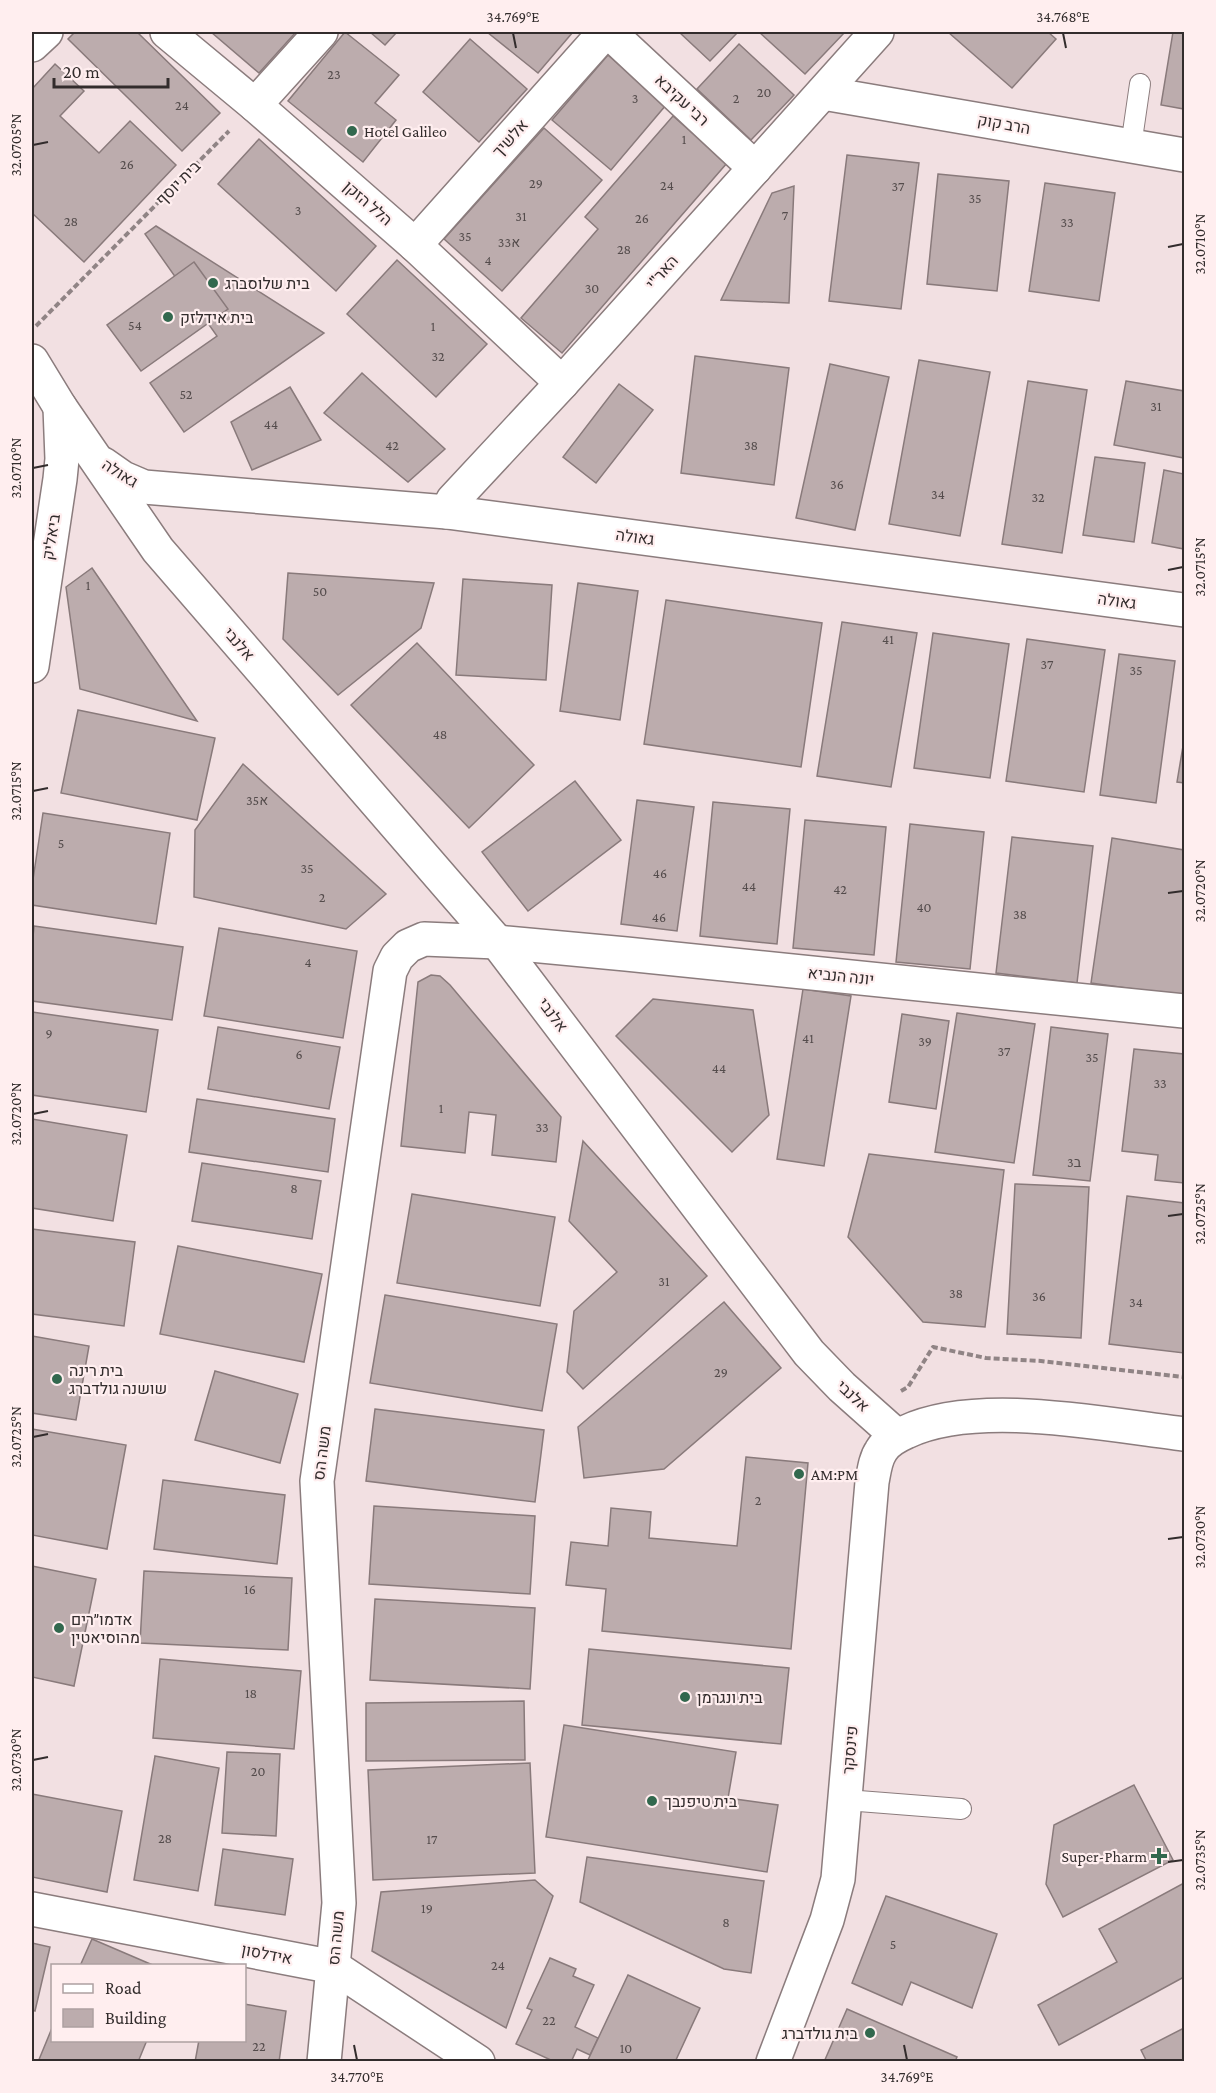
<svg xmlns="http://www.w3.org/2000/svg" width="1216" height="2093" font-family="'Crimson Pro',Heebo,serif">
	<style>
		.building { fill: #bcacad; stroke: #897a7b; stroke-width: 1.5 }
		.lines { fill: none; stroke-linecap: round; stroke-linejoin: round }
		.lane-casing { stroke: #8b7c7d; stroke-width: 22 }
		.street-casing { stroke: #8b7c7d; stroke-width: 36 }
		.path { stroke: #908485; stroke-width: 4; stroke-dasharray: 6 3; stroke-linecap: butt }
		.lane { stroke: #fff; stroke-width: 20 }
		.street { stroke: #fff; stroke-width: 33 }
		.ticks { fill: none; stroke: #322c2c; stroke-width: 2 }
		.poi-dot { fill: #32684e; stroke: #ffeeef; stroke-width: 2 }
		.labels { text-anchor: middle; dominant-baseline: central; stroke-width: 4.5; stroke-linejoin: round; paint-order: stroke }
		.number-label { font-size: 14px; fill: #544c4c }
		.street-label { font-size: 16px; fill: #322c2c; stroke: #ffeeef }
		.poi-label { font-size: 16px; fill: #322c2c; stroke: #ffeeef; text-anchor: start }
		.neatline { fill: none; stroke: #322c2c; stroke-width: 2 }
		.ticks-label { font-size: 15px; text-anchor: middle; fill: #322c2c }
	</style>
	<rect width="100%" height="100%" fill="#f2e0e2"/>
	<g class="building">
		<path d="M 75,32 L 137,32 L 220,113 L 182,151 L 68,39 Z"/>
		<path d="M 211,32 L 296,32 L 259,73 Z"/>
		<path d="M 345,32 L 399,75 L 375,103 L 396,120 L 363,162 L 288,101 Z"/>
		<path d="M 370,32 L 397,32 L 385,45 Z"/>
		<path d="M 487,32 L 573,32 L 538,73 Z"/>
		<path d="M 679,32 L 738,32 L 710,61 Z"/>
		<path d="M 759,32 L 845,32 L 805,74 Z"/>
		<path d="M 948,32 L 1048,32 L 1056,39 L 1012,88 Z"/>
		<path d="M 1173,32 L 1184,32 L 1184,109 L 1161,105 Z"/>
		<path d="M 470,39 L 527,89 L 479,142 L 423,92 Z"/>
		<path d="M 739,44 L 794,95 L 751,140 L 697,89 Z"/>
		<path d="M 608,55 L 666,105 L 611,170 L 552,120 Z"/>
		<path d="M 55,64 L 84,91 L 60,116 L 99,153 L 130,121 L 176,165 L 84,262 L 32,213 L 32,89 Z"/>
		<path d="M 673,116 L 727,163 L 562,353 L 521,318 L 598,229 L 585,217 Z"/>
		<path d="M 544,128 L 602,180 L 502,291 L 444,239 Z"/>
		<path d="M 259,139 L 376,246 L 336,291 L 218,184 Z"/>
		<path d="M 847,155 L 919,163 L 901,309 L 829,301 Z"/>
		<path d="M 938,174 L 1009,181 L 997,291 L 927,284 Z"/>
		<path d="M 1045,183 L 1115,193 L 1099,301 L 1029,291 Z"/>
		<path d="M 794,186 L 789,303 L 721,300 L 772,193 Z"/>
		<path d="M 156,226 L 324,333 L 184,432 L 150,383 L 217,336 L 145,234 Z"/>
		<path d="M 397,260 L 487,344 L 436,397 L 347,314 Z"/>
		<path d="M 194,262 L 228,309 L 141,371 L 107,325 Z"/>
		<path d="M 695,356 L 789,368 L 774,485 L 681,473 Z"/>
		<path d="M 919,360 L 990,372 L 960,536 L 889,524 Z"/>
		<path d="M 830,364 L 889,377 L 855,530 L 796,518 Z"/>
		<path d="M 362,373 L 445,449 L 408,482 L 324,413 Z"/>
		<path d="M 1028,381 L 1087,390 L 1062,553 L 1002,544 Z"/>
		<path d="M 1126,381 L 1184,391 L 1184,458 L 1114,445 Z"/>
		<path d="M 619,384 L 653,410 L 596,483 L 563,457 Z"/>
		<path d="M 290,387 L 321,440 L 252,470 L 231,422 Z"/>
		<path d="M 1095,457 L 1145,463 L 1134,542 L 1083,535 Z"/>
		<path d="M 1164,470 L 1184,474 L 1184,549 L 1152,543 Z"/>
		<path d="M 92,568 L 197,721 L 80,689 L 66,587 Z"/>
		<path d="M 288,573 L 434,583 L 421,628 L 338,695 L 283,639 Z"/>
		<path d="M 463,579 L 552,585 L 546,680 L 456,675 Z"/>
		<path d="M 578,583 L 638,591 L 620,720 L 560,711 Z"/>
		<path d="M 666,600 L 822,623 L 801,767 L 644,744 Z"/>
		<path d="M 842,622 L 917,633 L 891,787 L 817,776 Z"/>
		<path d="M 933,633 L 1009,644 L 990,778 L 914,768 Z"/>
		<path d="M 1027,639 L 1105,650 L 1084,792 L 1006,781 Z"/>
		<path d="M 417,643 L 534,765 L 469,828 L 351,705 Z"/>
		<path d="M 1119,654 L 1175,661 L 1156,803 L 1100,795 Z"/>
		<path d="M 78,710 L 215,738 L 197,820 L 61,793 Z"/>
		<path d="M 1184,740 L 1184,783 L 1177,782 Z"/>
		<path d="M 243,764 L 386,894 L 346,929 L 194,897 L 195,830 Z"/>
		<path d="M 575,781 L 621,840 L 528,911 L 482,852 Z"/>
		<path d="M 637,800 L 694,807 L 677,931 L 621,924 Z"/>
		<path d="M 713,802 L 790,809 L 777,944 L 700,936 Z"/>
		<path d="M 43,813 L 170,833 L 156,924 L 32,905 L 32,886 Z"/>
		<path d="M 805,820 L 886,827 L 874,955 L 793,948 Z"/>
		<path d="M 910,824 L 984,832 L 970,969 L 896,962 Z"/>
		<path d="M 1012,837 L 1093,846 L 1077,983 L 996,973 Z"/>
		<path d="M 1112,838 L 1184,850 L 1184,996 L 1091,983 Z"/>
		<path d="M 34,926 L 183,947 L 172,1020 L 32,1001 L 32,948 Z"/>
		<path d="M 219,928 L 357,951 L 343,1038 L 204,1016 Z"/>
		<path d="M 431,975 L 440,976 L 450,985 L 561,1117 L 556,1162 L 492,1155 L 496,1115 L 469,1112 L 465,1153 L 401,1146 L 418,982 Z"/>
		<path d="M 803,989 L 851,996 L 824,1166 L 777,1159 Z"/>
		<path d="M 653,999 L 753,1010 L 769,1115 L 732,1152 L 616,1036 Z"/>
		<path d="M 32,1012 L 158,1030 L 146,1112 L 32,1095 Z"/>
		<path d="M 957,1013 L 1035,1024 L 1014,1163 L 935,1152 Z"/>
		<path d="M 902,1014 L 949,1021 L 936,1109 L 889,1102 Z"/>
		<path d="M 218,1027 L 340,1047 L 329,1109 L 208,1089 Z"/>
		<path d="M 1051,1027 L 1108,1034 L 1090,1181 L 1033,1175 Z"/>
		<path d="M 1134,1049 L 1184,1054 L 1184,1183 L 1155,1180 L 1158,1155 L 1122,1151 Z"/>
		<path d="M 197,1099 L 335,1119 L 328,1172 L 189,1152 Z"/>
		<path d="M 32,1119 L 127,1135 L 113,1221 L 32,1208 Z"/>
		<path d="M 583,1141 L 707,1276 L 583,1389 L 567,1372 L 574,1311 L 617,1272 L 569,1221 Z"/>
		<path d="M 869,1154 L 1004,1170 L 985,1327 L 923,1322 L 848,1237 Z"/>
		<path d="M 202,1163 L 321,1181 L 312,1239 L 192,1221 Z"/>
		<path d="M 1015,1184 L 1089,1187 L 1081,1338 L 1007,1334 Z"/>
		<path d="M 412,1194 L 555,1217 L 540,1306 L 397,1283 Z"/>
		<path d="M 1127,1196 L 1184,1203 L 1184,1353 L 1109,1344 Z"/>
		<path d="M 32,1229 L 135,1242 L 124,1326 L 32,1314 Z"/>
		<path d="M 178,1246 L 322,1274 L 304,1362 L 160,1334 Z"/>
		<path d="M 385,1295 L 557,1324 L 542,1411 L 370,1383 Z"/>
		<path d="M 724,1302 L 781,1368 L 664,1469 L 584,1478 L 578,1427 Z"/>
		<path d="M 32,1336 L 89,1346 L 76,1420 L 32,1413 Z"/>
		<path d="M 215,1371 L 298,1394 L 280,1463 L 195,1440 Z"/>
		<path d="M 375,1409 L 544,1430 L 535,1502 L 366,1481 Z"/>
		<path d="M 32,1429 L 126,1445 L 107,1549 L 32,1535 Z"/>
		<path d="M 746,1457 L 808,1463 L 791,1649 L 602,1631 L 606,1589 L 566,1585 L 571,1542 L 608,1546 L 611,1508 L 651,1512 L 649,1538 L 737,1546 Z"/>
		<path d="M 163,1480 L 285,1495 L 277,1564 L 154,1549 Z"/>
		<path d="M 374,1506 L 535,1516 L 530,1594 L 369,1584 Z"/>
		<path d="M 32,1566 L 96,1579 L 74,1686 L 32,1677 Z"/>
		<path d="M 144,1571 L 292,1578 L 288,1650 L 140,1643 Z"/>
		<path d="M 375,1599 L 535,1608 L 530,1689 L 370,1680 Z"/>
		<path d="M 589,1649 L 789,1668 L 781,1744 L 582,1725 Z"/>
		<path d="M 160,1659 L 301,1671 L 294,1749 L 153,1738 Z"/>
		<path d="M 524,1701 L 525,1760 L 366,1761 L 366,1703 Z"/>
		<path d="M 564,1725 L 736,1752 L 728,1798 L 778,1805 L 767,1872 L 546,1837 Z"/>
		<path d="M 227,1752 L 280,1754 L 276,1836 L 222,1833 Z"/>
		<path d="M 155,1756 L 219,1768 L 198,1891 L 134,1880 Z"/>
		<path d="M 530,1763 L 535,1873 L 373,1880 L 368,1770 Z"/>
		<path d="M 1134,1785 L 1173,1860 L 1063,1917 L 1046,1884 L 1054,1825 Z"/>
		<path d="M 32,1794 L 122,1811 L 107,1892 L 32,1877 Z"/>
		<path d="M 223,1849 L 293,1859 L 285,1915 L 215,1905 Z"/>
		<path d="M 587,1857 L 764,1881 L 751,1973 L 724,1969 L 580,1902 Z"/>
		<path d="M 535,1880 L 553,1896 L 506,2028 L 372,1951 L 381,1892 Z"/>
		<path d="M 1184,1883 L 1184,1977 L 1059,2045 L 1038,2005 L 1117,1962 L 1099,1929 Z"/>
		<path d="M 886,1896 L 997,1934 L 972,2008 L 911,1982 L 902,2005 L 852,1983 Z"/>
		<path d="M 92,1939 L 155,1966 L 80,1966 Z"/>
		<path d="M 32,1943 L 50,1947 L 35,2011 L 32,2010 Z"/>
		<path d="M 550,1958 L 576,1969 L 573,1976 L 594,1985 L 575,2027 L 598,2038 L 590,2055 L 577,2049 L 571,2062 L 555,2062 L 516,2044 L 532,2010 L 527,2008 Z"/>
		<path d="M 628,1975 L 700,2008 L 675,2062 L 587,2062 Z"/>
		<path d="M 244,2004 L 286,2011 L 279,2062 L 195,2062 L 199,2040 L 244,2040 Z"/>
		<path d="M 847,2009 L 957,2057 L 955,2062 L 824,2062 Z"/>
		<path d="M 52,2028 L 52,2040 L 147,2040 L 138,2062 L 38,2062 Z"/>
		<path d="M 1184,2028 L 1184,2062 L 1147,2062 L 1141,2050 Z"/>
	</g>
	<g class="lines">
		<defs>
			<g id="lane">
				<path d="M 1131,146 L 1140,84"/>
				<path d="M 846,1800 L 961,1809"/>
			</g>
			<g id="street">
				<path d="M 167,32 L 255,105 L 415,245 L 562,383"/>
				<path d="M 609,32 L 755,168"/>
				<path d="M 32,45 L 46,32"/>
				<path d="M 823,93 L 1184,155"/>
				<path d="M 255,105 L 321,32"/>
				<path d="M 415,245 L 605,32"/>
				<path d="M 32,361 L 60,407 L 158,550 L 497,942 L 809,1353 L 842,1387 L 897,1436"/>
				<path d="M 103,464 L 123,478 L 144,487 L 447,512 L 1184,610"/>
				<path d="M 447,512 L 453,500 L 562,383 L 877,32"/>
				<path d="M 32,666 L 60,479 L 62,459 L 60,407"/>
				<path d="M 32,1909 L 334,1967 L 478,2062"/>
				<path d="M 324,2062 L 339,1903 L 317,1481 L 390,971 L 397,957 L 408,946 L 424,939 L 497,942 L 626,954 L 1184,1011"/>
				<path d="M 773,2062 L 827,1920 L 838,1879 L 872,1482 C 874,1472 875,1460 881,1451 C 886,1442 897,1436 906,1432 C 978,1398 1106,1425 1184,1434"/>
			</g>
		</defs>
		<use href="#lane" class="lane-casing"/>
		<use href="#street" class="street-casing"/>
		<g class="path">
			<path d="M 36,326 L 229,131"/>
			<path d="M 901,1391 L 908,1387 L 933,1347 L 986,1358 L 1041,1361 L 1184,1377"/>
		</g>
		<use href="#lane" class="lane"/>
		<use href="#street" class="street"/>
	</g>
	<path class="ticks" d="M 513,33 L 516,48M 1063,33 L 1066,48M 33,145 L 48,142M 1168,247 L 1183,244M 33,468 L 48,465M 1168,570 L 1183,567M 33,791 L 48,788M 1168,893 L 1183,891M 33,1114 L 48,1111M 1168,1216 L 1183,1214M 33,1437 L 48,1434M 1168,1539 L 1183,1537M 33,1760 L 48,1757M 1168,1862 L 1183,1860M 354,2045 L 357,2060M 904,2045 L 907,2060"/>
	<g class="poi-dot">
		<circle cx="352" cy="131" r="6"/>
		<circle cx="213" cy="283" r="6"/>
		<circle cx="168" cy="317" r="6"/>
		<circle cx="57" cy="1379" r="6"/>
		<circle cx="799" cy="1474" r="6"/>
		<circle cx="59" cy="1628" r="6"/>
		<circle cx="685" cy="1697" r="6"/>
		<circle cx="652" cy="1801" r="6"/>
		<path d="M1156 1847h6v6h6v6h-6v6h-6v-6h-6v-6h6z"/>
		<circle cx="870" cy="2033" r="6"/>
	</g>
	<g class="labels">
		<g class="number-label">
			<text x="334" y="74">23</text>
			<text x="764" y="92">20</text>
			<text x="635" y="98">3</text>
			<text x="736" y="98">2</text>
			<text x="182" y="105">24</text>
			<text x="684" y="139">1</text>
			<text x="127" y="164">26</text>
			<text x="536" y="183">29</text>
			<text x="667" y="185">24</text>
			<text x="898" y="186">37</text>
			<text x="975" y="198">35</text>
			<text x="298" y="210">3</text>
			<text x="785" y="215">7</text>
			<text x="521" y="216">31</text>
			<text x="642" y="218">26</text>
			<text x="71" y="221">28</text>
			<text x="1067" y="222">33</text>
			<text x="465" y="236">35</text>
			<text x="509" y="242">33א</text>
			<text x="624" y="249">28</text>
			<text x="488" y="260">4</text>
			<text x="592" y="288">30</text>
			<text x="135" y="325">54</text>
			<text x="433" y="326">1</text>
			<text x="438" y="356">32</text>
			<text x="186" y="394">52</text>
			<text x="1156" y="406">31</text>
			<text x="271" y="424">44</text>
			<text x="392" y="445">42</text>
			<text x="751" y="445">38</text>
			<text x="837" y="484">36</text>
			<text x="938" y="494">34</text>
			<text x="1038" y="497">32</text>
			<text x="88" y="585">1</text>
			<text x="320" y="591">50</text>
			<text x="888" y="639">41</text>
			<text x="1047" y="664">37</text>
			<text x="1136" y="670">35</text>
			<text x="440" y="734">48</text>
			<text x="257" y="800">35א</text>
			<text x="61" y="843">5</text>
			<text x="307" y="868">35</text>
			<text x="660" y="873">46</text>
			<text x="749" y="886">44</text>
			<text x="840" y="889">42</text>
			<text x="322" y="897">2</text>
			<text x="924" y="907">40</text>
			<text x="1020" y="914">38</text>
			<text x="659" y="917">46</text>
			<text x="308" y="962">4</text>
			<text x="49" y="1033">9</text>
			<text x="808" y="1038">41</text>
			<text x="925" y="1041">39</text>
			<text x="1004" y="1051">37</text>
			<text x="299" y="1054">6</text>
			<text x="1092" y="1057">35</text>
			<text x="719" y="1068">44</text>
			<text x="1160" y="1083">33</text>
			<text x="441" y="1108">1</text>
			<text x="542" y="1127">33</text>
			<text x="1074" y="1162">3ב</text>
			<text x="294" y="1188">8</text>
			<text x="664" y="1281">31</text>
			<text x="956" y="1293">38</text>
			<text x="1039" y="1296">36</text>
			<text x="1136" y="1302">34</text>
			<text x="721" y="1372">29</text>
			<text x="758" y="1500">2</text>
			<text x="250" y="1589">16</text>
			<text x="251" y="1693">18</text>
			<text x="258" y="1771">20</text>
			<text x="165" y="1838">28</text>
			<text x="432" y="1839">17</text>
			<text x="427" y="1908">19</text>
			<text x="726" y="1922">8</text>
			<text x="893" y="1944">5</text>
			<text x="498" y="1965">24</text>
			<text x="549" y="2020">22</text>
			<text x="259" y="2046">22</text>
			<text x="626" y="2048">10</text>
		</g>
		<g class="street-label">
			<text transform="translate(682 100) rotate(43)">רבי עקיבא</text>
			<text transform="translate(1004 124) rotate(10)">הרב קוק</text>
			<text transform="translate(510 138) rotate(-48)">אלשיך</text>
			<text transform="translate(178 183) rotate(-45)">בית יוסף</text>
			<text transform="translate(368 203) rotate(41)">הלל הזקן</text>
			<text transform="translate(662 272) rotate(-48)">האר"י</text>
			<text transform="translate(120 473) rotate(32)">גאולה</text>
			<text transform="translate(51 537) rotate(-81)">ביאליק</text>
			<text transform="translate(635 537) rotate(8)">גאולה</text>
			<text transform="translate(1117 601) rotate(8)">גאולה</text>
			<text transform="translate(239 644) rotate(49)">אלנבי</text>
			<text transform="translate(841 976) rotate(6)">יונה הנביא</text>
			<text transform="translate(553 1015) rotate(53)">אלנבי</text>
			<text transform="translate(853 1396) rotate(43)">אלנבי</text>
			<text transform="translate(322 1453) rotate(-83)">משה הס</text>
			<text transform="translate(850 1750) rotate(-85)">פינסקר</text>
			<text transform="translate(336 1938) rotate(-85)">משה הס</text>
			<text transform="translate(267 1954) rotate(11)">אידלסון</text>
		</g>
		<g class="poi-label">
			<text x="364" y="131">Hotel Galileo</text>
			<text x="225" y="283">בית שלוסברג</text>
			<text x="180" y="317">בית אידלזק</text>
			<text x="69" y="1370">בית רינה<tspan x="69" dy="18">שושנה גולדברג</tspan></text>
			<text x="811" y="1474">AM:PM</text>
			<text x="71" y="1619">אדמו״רים<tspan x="71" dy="18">מהוסיאטין</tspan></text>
			<text x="697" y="1697">בית ונגרמן</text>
			<text x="664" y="1801">בית טיפנבך</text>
			<text x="1147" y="1856" text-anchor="end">Super-Pharm</text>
			<text x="858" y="2033" text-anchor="end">בית גולדברג</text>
		</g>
	</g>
	<rect width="1216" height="2093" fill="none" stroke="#ffeeef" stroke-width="66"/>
	<rect x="51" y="1964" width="195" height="78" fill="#ffeeef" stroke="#ada0a1" stroke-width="1.5"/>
	<rect x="63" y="1984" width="30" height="9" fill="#ffffff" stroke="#ada0a1" stroke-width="1.5"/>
	<text x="105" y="1994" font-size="18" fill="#322c2c">Road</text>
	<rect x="63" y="2009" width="30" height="18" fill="#bcacad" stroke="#ada0a1" stroke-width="1.5"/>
	<text x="105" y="2024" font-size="18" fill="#322c2c">Building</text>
	<path d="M54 78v9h114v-9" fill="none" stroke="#322c2c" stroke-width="3"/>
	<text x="63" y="78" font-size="18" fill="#322c2c" stroke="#ffeeef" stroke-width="4.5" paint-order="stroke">20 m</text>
	<rect x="33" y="33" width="1150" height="2027" class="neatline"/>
	<g class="ticks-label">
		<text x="513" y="22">34.769°E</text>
		<text x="1063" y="22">34.768°E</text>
		<text transform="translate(16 145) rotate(-90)" y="5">32.0705°N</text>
		<text transform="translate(1200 244) rotate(-90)" y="5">32.0710°N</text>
		<text transform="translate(16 468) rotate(-90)" y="5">32.0710°N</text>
		<text transform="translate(1200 567) rotate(-90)" y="5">32.0715°N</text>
		<text transform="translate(16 791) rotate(-90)" y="5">32.0715°N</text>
		<text transform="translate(1200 891) rotate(-90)" y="5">32.0720°N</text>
		<text transform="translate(16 1114) rotate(-90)" y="5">32.0720°N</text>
		<text transform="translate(1200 1214) rotate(-90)" y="5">32.0725°N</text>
		<text transform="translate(16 1437) rotate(-90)" y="5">32.0725°N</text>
		<text transform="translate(1200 1537) rotate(-90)" y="5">32.0730°N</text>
		<text transform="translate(16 1760) rotate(-90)" y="5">32.0730°N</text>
		<text transform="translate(1200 1860) rotate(-90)" y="5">32.0735°N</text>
		<text x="357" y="2082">34.770°E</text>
		<text x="907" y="2082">34.769°E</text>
	</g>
</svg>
